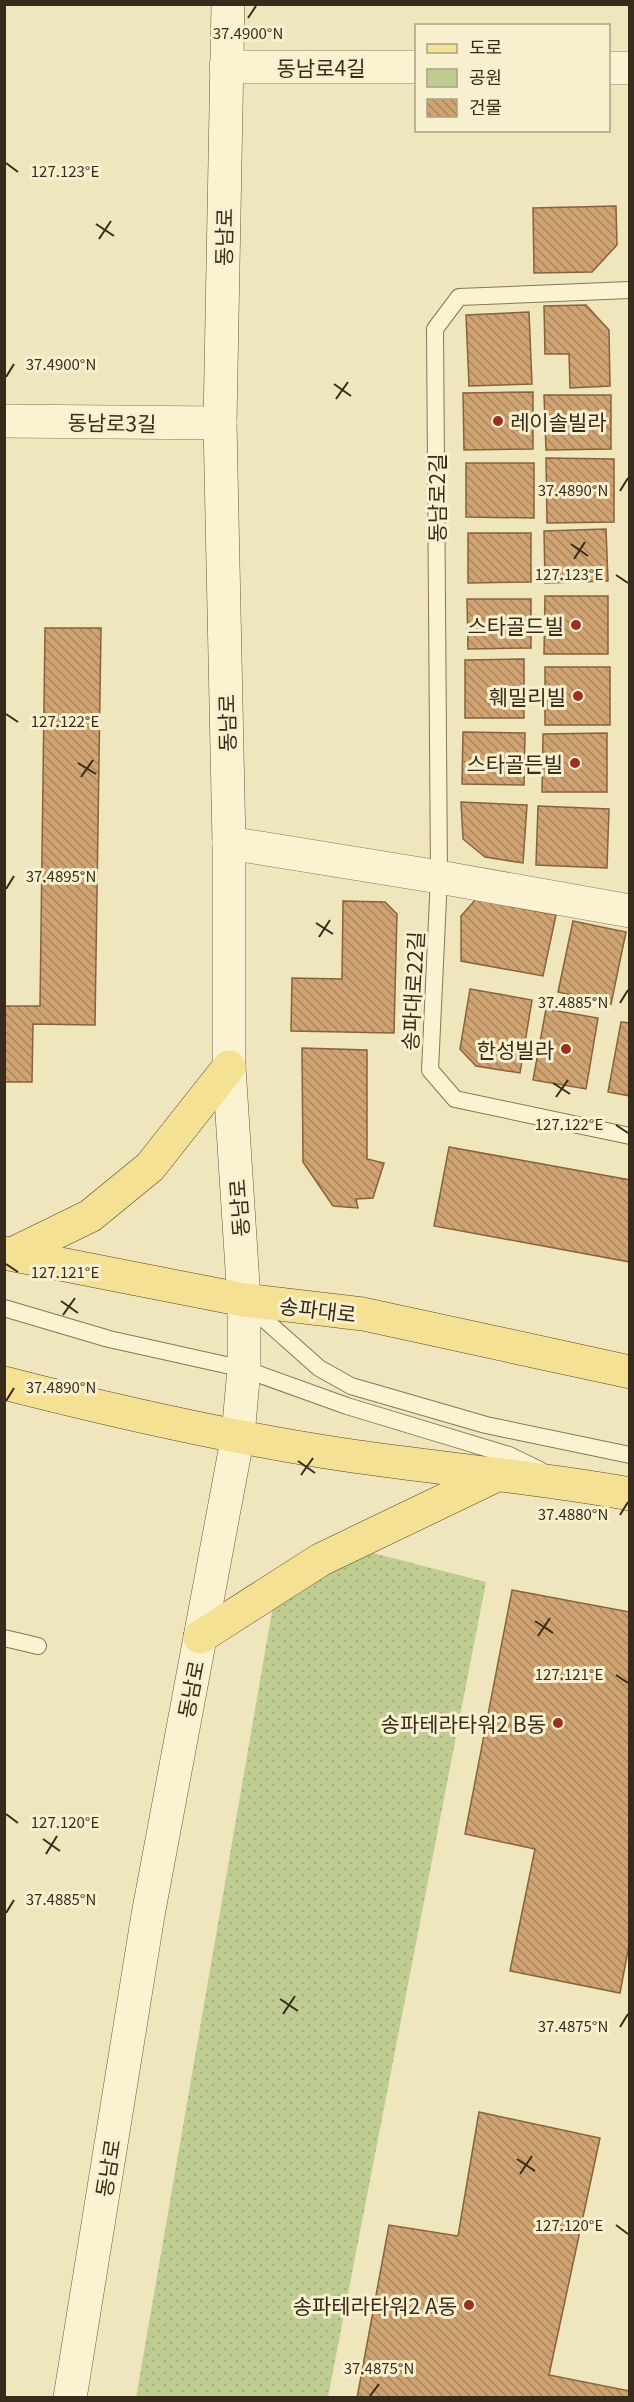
<svg xmlns="http://www.w3.org/2000/svg" width="634" height="2402" font-family="Georgia,'Noto Sans KR',serif">
	<style>
		.green { fill: url(#green-dots) }
		.building { fill: url(#building-back-hatch); stroke: #88623b; stroke-width: 1.5 }
		.lines { fill: none; stroke-linecap: round; stroke-linejoin: round }
		.lane-casing { stroke: #887656; stroke-width: 18 }
		.street-casing { stroke: #887656; stroke-width: 34 }
		.secondary-casing { stroke: #6a573a; stroke-width: 34 }
		.primary-casing { stroke: #55432b; stroke-width: 34 }
		.lane { stroke: #faf2d1; stroke-width: 16 }
		.street { stroke: #faf2d1; stroke-width: 33 }
		.secondary { stroke: #faf2d1; stroke-width: 33 }
		.primary { stroke: #f5e193; stroke-width: 33 }
		.ticks { fill: none; stroke: #372c1b; stroke-width: 2 }
		.poi-dot { fill: #993024; stroke: #f7efce; stroke-width: 2 }
		.labels { text-anchor: middle; dominant-baseline: central; stroke-width: 6; stroke-linejoin: round; paint-order: stroke }
		.street-label { font-size: 21px; fill: #372c1b; stroke: #f7efce }
		.poi-label { font-size: 21px; fill: #372c1b; stroke: #f7efce; text-anchor: end }
		.ticks-label { font-size: 15px; text-anchor: middle; fill: #372c1b; stroke: #f7efce; stroke-width: 6; stroke-linejoin: round; paint-order: stroke }
	</style>
	<defs>
		<pattern id="green-dots" width="8" height="8" patternUnits="userSpaceOnUse" patternTransform="scale(1.5)"><rect width="8" height="8" fill="#c0cd92"/><path d="M2 2h.1M6 6h.1" fill="none" stroke="#a6b07d" stroke-width="1.8" stroke-linecap="round"/></pattern>
		<pattern id="building-back-hatch" width="6" height="6" patternUnits="userSpaceOnUse" patternTransform="scale(1.5)"><rect width="6" height="6" fill="#cfa372"/><path d="M-1 5l2 2M0 0l6 6M5-1l2 2" fill="none" stroke="#a9855d"/></pattern>
	</defs>
	<rect width="100%" height="100%" fill="#efe6be"/>
	<path class="green" d="M 326,1541 L 486,1582 L 328,2397 L 136,2398 L 276,1588 Z"/>
	<g class="building">
		<path d="M 616,206 L 617,245 L 592,272 L 534,273 L 533,208 Z"/>
		<path d="M 586,305 L 609,330 L 610,386 L 570,388 L 569,354 L 545,354 L 544,306 Z"/>
		<path d="M 529,312 L 532,384 L 469,386 L 466,315 Z"/>
		<path d="M 533,392 L 533,449 L 464,450 L 463,393 Z"/>
		<path d="M 544,395 L 611,395 L 611,449 L 546,450 Z"/>
		<path d="M 546,458 L 614,459 L 614,522 L 547,523 Z"/>
		<path d="M 466,463 L 534,463 L 534,518 L 466,517 Z"/>
		<path d="M 606,529 L 608,581 L 545,583 L 544,531 Z"/>
		<path d="M 468,533 L 531,533 L 531,582 L 468,583 Z"/>
		<path d="M 545,596 L 608,596 L 608,654 L 544,654 Z"/>
		<path d="M 467,599 L 531,599 L 531,648 L 468,649 Z"/>
		<path d="M 45,628 L 101,628 L 95,1025 L 33,1024 L 32,1082 L 4,1082 L 4,1006 L 40,1006 Z"/>
		<path d="M 524,659 L 524,718 L 465,718 L 465,660 Z"/>
		<rect x="545" y="667" width="65" height="58"/>
		<path d="M 463,732 L 525,733 L 524,785 L 462,784 Z"/>
		<path d="M 607,733 L 607,792 L 542,792 L 543,734 Z"/>
		<path d="M 461,802 L 527,805 L 523,863 L 485,857 L 463,839 Z"/>
		<path d="M 538,806 L 609,809 L 607,868 L 536,865 Z"/>
		<path d="M 476,899 L 556,915 L 543,976 L 461,961 L 461,916 Z"/>
		<path d="M 343,901 L 385,902 L 397,914 L 394,1033 L 291,1031 L 292,978 L 342,979 Z"/>
		<path d="M 573,921 L 626,932 L 611,1004 L 558,992 Z"/>
		<path d="M 470,989 L 532,1000 L 520,1073 L 476,1066 L 460,1049 Z"/>
		<path d="M 546,1009 L 598,1018 L 586,1089 L 533,1080 Z"/>
		<path d="M 621,1022 L 630,1023 L 630,1096 L 608,1092 Z"/>
		<path d="M 302,1048 L 367,1050 L 367,1159 L 384,1163 L 373,1198 L 356,1199 L 358,1208 L 333,1206 L 303,1162 Z"/>
		<path d="M 449,1147 L 630,1180 L 630,1262 L 434,1226 Z"/>
		<path d="M 512,1590 L 630,1612 L 630,1940 L 620,1993 L 510,1971 L 535,1849 L 465,1834 Z"/>
		<path d="M 479,2112 L 600,2138 L 549,2375 L 630,2391 L 630,2398 L 357,2398 L 389,2225 L 458,2236 Z"/>
	</g>
	<g class="lines">
		<defs>
			<g id="lane">
				<path d="M 630,290 L 459,297 L 435,329 L 439,877 L 430,1070 L 455,1099 L 630,1136"/>
				<path d="M 248,1305 L 319,1368 L 351,1386 L 486,1425 L 630,1455"/>
				<path d="M 4,1308 L 109,1339 L 244,1369 L 347,1406 L 509,1455 L 540,1470"/>
				<path d="M 4,1638 L 38,1646"/>
			</g>
			<g id="street">
				<path d="M 226,67 L 416,67"/>
				<path d="M 608,68 L 630,68"/>
				<path d="M 4,421 L 220,423"/>
				<path d="M 229,843 L 439,877 L 630,911"/>
			</g>
			<path id="secondary" d="M 70,2398 L 148,1915 L 238,1435 L 244,1369 L 244,1300 L 229,1067 L 229,843 L 220,423 L 228,4"/>
			<g id="primary">
				<path d="M 4,1253 L 244,1300 L 363,1314 L 630,1372"/>
				<path d="M 12,1254 L 90,1216 L 150,1167 L 229,1067"/>
				<path d="M 4,1383 C 117,1412 231,1438 346,1455 C 441,1469 536,1477 630,1494"/>
				<path d="M 200,1637 L 320,1560 L 497,1475"/>
			</g>
		</defs>
		<use href="#lane" class="lane-casing"/>
		<use href="#street" class="street-casing"/>
		<use href="#secondary" class="secondary-casing"/>
		<use href="#primary" class="primary-casing"/>
		<use href="#lane" class="lane"/>
		<use href="#street" class="street"/>
		<use href="#secondary" class="secondary"/>
		<use href="#primary" class="primary"/>
	</g>
	<path class="ticks" d="M 248,18 L 256,6M 6,163 L 18,172M 96,224 L 114,236M 99,239 L 111,221M 6,377 L 14,364M 334,384 L 351,396M 336,399 L 348,382M 620,491 L 628,478M 571,544 L 588,556M 574,559 L 585,542M 616,575 L 628,583M 6,714 L 18,722M 78,763 L 96,774M 81,777 L 93,760M 6,889 L 14,876M 316,923 L 333,934M 319,937 L 330,920M 620,1003 L 628,990M 553,1083 L 570,1094M 556,1097 L 568,1080M 616,1125 L 628,1133M 6,1264 L 18,1272M 61,1301 L 78,1313M 63,1315 L 75,1298M 6,1401 L 14,1388M 298,1461 L 315,1473M 301,1475 L 313,1458M 620,1515 L 628,1502M 535,1621 L 553,1633M 538,1636 L 550,1618M 616,1675 L 628,1683M 6,1814 L 18,1823M 43,1839 L 60,1851M 46,1854 L 57,1836M 6,1913 L 14,1900M 280,1999 L 298,2011M 283,2014 L 295,1996M 620,2027 L 628,2014M 517,2159 L 535,2171M 520,2174 L 532,2156M 616,2225 L 628,2234M 370,2396 L 379,2384"/>
	<g class="poi-dot">
		<circle cx="498" cy="421" r="6"/>
		<circle cx="576" cy="625" r="6"/>
		<circle cx="578" cy="696" r="6"/>
		<circle cx="575" cy="763" r="6"/>
		<circle cx="566" cy="1049" r="6"/>
		<circle cx="558" cy="1723" r="6"/>
		<circle cx="469" cy="2305" r="6"/>
	</g>
	<g class="labels">
		<g class="street-label">
			<text x="321" y="67">동남로4길</text>
			<text transform="translate(223 237) rotate(-89)">동남로</text>
			<text transform="translate(112 422) rotate(1)">동남로3길</text>
			<text transform="translate(436 498) rotate(-90)">동남로2길</text>
			<text transform="translate(226 723) rotate(-91)">동남로</text>
			<text transform="translate(412 991) rotate(-87)">송파대로22길</text>
			<text transform="translate(238 1208) rotate(-94)">동남로</text>
			<text transform="translate(318 1309) rotate(7)">송파대로</text>
			<text transform="translate(190 1689) rotate(-79)">동남로</text>
			<text transform="translate(107 2168) rotate(-81)">동남로</text>
		</g>
		<g class="poi-label">
			<text x="510" y="421" text-anchor="start">레이솔빌라</text>
			<text x="564" y="625">스타골드빌</text>
			<text x="566" y="696">훼밀리빌</text>
			<text x="563" y="763">스타골든빌</text>
			<text x="554" y="1049">한성빌라</text>
			<text x="546" y="1723">송파테라타워2 B동</text>
			<text x="457" y="2305">송파테라타워2 A동</text>
		</g>
	</g>
	<g class="ticks-label">
		<text x="248" y="39">37.4900°N</text>
		<text x="65" y="177">127.123°E</text>
		<text x="61" y="370">37.4900°N</text>
		<text x="573" y="496">37.4890°N</text>
		<text x="569" y="580">127.123°E</text>
		<text x="65" y="727">127.122°E</text>
		<text x="61" y="882">37.4895°N</text>
		<text x="573" y="1008">37.4885°N</text>
		<text x="569" y="1130">127.122°E</text>
		<text x="65" y="1278">127.121°E</text>
		<text x="61" y="1393">37.4890°N</text>
		<text x="573" y="1520">37.4880°N</text>
		<text x="569" y="1680">127.121°E</text>
		<text x="65" y="1828">127.120°E</text>
		<text x="61" y="1905">37.4885°N</text>
		<text x="573" y="2032">37.4875°N</text>
		<text x="569" y="2231">127.120°E</text>
		<text x="379" y="2374">37.4875°N</text>
	</g>
	<rect width="634" height="2402" fill="none" stroke="#372c1b" stroke-width="12"/>
	<rect x="415" y="24" width="195" height="108" fill="#f7efce" stroke="#aaa186" stroke-width="1.5"/>
	<rect x="427" y="44" width="30" height="9" fill="#f5e193" stroke="#aaa186" stroke-width="1.5"/>
	<text x="469" y="54" font-size="18" fill="#372c1b">도로</text>
	<rect x="427" y="69" width="30" height="18" fill="#c0cd92" stroke="#aaa186" stroke-width="1.5"/>
	<text x="469" y="84" font-size="18" fill="#372c1b">공원</text>
	<rect x="427" y="99" width="30" height="18" fill="url(#building-back-hatch)" stroke="#aaa186" stroke-width="1.5"/>
	<text x="469" y="114" font-size="18" fill="#372c1b">건물</text>
</svg>
